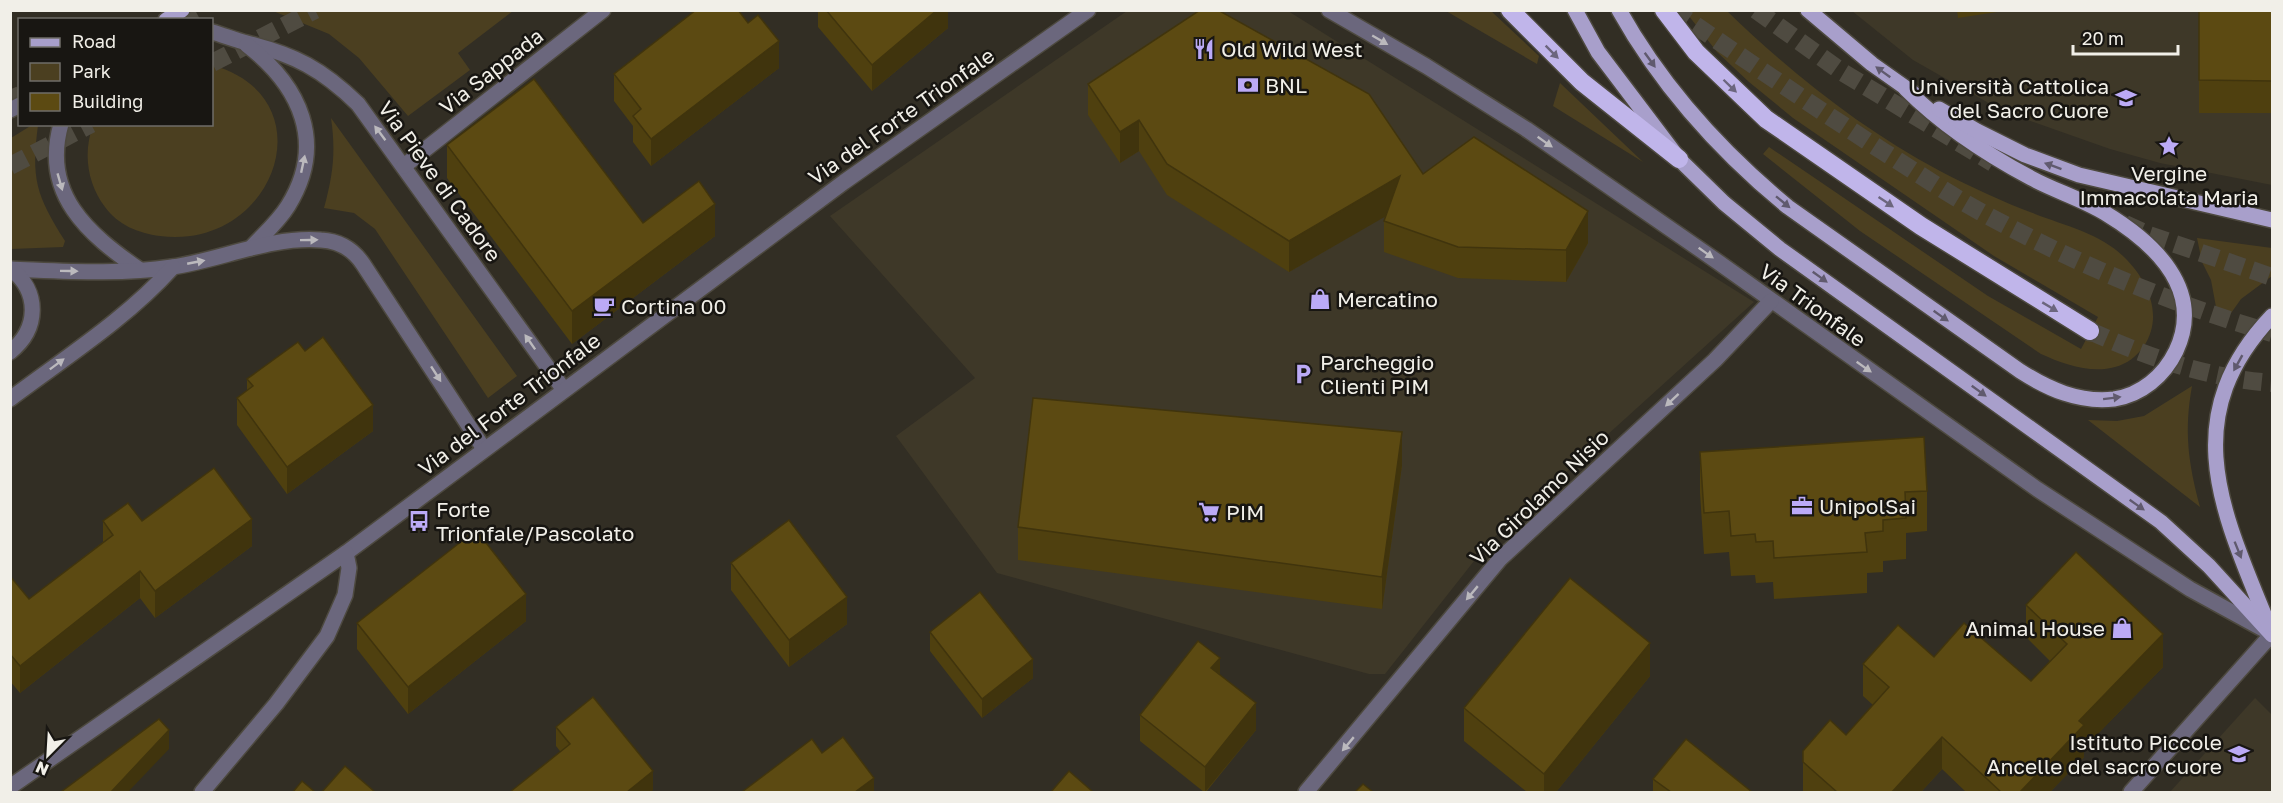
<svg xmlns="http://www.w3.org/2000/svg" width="2283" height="803" font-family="'Golos Text',sans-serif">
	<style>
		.built { fill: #3e3828 }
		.green { fill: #4b3f20 }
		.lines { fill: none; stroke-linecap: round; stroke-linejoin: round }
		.highway-tunnel { stroke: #4f4b41; stroke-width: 18; stroke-dasharray: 18 9; stroke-linecap: butt }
		.minor-casing { stroke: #4d493f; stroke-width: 18 }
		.major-casing { stroke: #4d493f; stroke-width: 18 }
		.highway-casing { stroke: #4d493f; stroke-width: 21 }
		.minor { stroke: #6b677d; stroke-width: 15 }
		.major { stroke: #a89fcb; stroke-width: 15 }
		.highway { stroke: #c0b5ea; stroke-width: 18 }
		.wall { fill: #4f400f }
		.shaded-wall { fill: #40340d }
		.building { fill: #5c4a12; stroke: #40340d; stroke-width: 1.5 }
		.oneway { fill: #bbb9bd }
		.oneway2 { fill: #6c667e }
		.oneway3 { fill: #605a6e }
		.labels { text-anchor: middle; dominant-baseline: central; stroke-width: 5; stroke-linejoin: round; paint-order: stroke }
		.poi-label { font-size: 21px; fill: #f1efe8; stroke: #181612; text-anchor: start }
		.street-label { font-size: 21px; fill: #f1efe8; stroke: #181612 }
	</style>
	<rect width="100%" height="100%" fill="#322e24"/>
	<g class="built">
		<path d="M 1127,11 L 1288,11 L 1754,302 L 1489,542 L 1385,674 L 1369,674 L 997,573 L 896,436 L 975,378 L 830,216 Z"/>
		<path d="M 1852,11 L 2272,11 L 2272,185 L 2160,163 L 2110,149 L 2022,118 L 1992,105 L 1913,60 Z"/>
		<path d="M 2255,698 L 2272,715 L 2272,792 L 2170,792 Z"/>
	</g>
	<g class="green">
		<path d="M 273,11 L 513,11 L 458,53 L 470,70 L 408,116 L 359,58 L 329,34 Z"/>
		<path d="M 1446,11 L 1491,11 L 1539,56 L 1537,64 Z"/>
		<path d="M 1685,11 L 1727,11 C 1791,73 1861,129 1940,171 C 1971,187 2003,202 2035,214 C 2066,226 2101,234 2124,257 C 2148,280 2164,316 2144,346 C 2137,356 2127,364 2115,367 C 2091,374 2063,364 2041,354 L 1860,231 L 1763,154 L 1769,147 L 1988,296 L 2081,349 L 2098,317 L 1994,256 L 1793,118 L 1749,82 L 1717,52 Z"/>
		<path d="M 212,65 C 330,98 274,251 160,236 C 138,233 118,225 105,207 C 87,183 83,153 93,125 L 212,124 Z"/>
		<path d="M 1560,83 L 1643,162 L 1553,106 Z"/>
		<path d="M 331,118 L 517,376 L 488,398 L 375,229 L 354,213 L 324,208 C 333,175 336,152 331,118 Z"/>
		<path d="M 32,125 L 38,125 C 31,179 36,195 65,241 L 63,247 L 11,249 L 11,138 Z"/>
		<path d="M 2197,238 L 2272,248 L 2272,276 L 2241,299 L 2224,323 L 2219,323 L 2211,280 L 2202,262 Z"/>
		<path d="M 2192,386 C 2184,431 2188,462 2200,507 L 2088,420 L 2117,421 L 2144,416 Z"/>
	</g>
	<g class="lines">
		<g class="highway-tunnel">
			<path d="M 1673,10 C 1743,58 1813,106 1884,152 C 1913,170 1942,190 1972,207 C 2067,260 2168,303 2272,333"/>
			<path d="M 1756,10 L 1842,72 L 1993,163"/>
			<path d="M 180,20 L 199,10"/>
			<path d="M 212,63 L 315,10"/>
			<path d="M 10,99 L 20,95"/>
			<path d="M 10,166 L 91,124"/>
			<path d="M 2125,224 L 2149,235 L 2272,277"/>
			<path d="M 2090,331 C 2149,358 2208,378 2272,383"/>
		</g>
		<defs>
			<g id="minor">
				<path d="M 1329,10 L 1426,66 L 1526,129 L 1718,262 L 2037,489 L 2190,589 L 2272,634 L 2131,792"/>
				<path d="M 212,32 C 223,35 235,40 247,43 C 295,55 322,69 358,104 L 564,390"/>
				<path d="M 247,45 C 300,86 327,143 288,206 C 278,222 264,234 251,248"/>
				<path d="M 10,110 L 20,105"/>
				<path d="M 61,124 C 41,194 88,234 140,270"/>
				<path d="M 404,166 L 603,10"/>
				<path d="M 10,269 C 64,271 119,275 172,267 C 221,260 270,236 321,240 C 339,241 353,249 363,264 L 484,449"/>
				<path d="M 10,352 C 39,329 40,292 11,269"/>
				<path d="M 10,399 C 66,357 126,319 173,267"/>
				<path d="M 10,787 L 346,553 L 844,182 L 1088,10"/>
				<path d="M 202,792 L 276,704 L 327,636 L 345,595 L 349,568 L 346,553"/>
				<path d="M 1306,792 L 1500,559 L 1715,360 L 1771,301"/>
			</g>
			<g id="major">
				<path d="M 1575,10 L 1598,52 L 1679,159 L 1724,203 L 1780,249 L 2161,522 L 2209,566 L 2272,635"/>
				<path d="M 1619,10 C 1662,87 1720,151 1788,207 L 2020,371 C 2048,389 2079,403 2114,399 C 2141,395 2164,376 2176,351 C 2205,289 2153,242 2105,213 C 2082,199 2055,191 2031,178 C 1986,154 1942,125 1906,89"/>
				<path d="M 1808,10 L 1872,64 L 1913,93"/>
				<path d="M 166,20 L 182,10"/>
				<path d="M 1939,109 L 1977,131 L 2025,155 L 2079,175 L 2272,220"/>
				<path d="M 2268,624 C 2223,513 2175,418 2272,316"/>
			</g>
			<g id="highway">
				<path d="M 1510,10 L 1582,82 L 1679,159"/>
				<path d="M 1664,10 L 1696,52 L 1766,119 L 1921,226 L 2090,331"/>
			</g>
		</defs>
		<use href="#minor" class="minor-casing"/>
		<use href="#major" class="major-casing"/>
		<use href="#highway" class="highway-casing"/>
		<use href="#minor" class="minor"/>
		<use href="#major" class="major"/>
		<use href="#highway" class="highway"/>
	</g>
	<g class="wall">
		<path d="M 818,10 L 948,10 L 948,28 L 872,91 L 818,27 Z"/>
		<path d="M 1957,10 L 2010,10 L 1958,18 Z"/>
		<rect x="2199" y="10" width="73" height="103"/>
		<path d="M 779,68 L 651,166 L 633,142 L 633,126 L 614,101 L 614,74 Z"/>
		<path d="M 1088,84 L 1423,174 L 1588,243 L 1566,282 L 1458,278 L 1384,252 L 1384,221 L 1385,216 L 1289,272 L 1167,195 L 1139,151 L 1120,163 L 1088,115 Z"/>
		<path d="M 447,145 L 643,223 L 715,236 L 572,344 L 447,178 Z"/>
		<path d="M 305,351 L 373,431 L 287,494 L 237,425 L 237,398 L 247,390 L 247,379 Z"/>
		<path d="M 1700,452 L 1927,491 L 1927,531 L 1906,533 L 1906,559 L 1883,561 L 1883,572 L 1867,573 L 1867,593 L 1774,599 L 1773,582 L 1756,583 L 1755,575 L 1731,576 L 1729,552 L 1704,554 L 1700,493 Z"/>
		<path d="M 1402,465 L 1382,609 L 1018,560 L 1018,527 Z"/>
		<path d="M 103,521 L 142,521 L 252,546 L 155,618 L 140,598 L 20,693 L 10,681 L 10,576 L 29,599 L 103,542 Z"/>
		<path d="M 731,563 L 847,624 L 789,667 L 731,590 Z"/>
		<path d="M 2026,605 L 2163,667 L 2084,748 L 2084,757 L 2050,792 L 1966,792 L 1942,769 L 1921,792 L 1803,792 L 1803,751 L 1846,735 L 1873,705 L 1863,696 L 1863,664 L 1934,657 L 2031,681 L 2050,661 L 2026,637 Z"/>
		<path d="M 526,621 L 408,714 L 357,649 L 357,623 Z"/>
		<path d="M 930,632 L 1033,678 L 982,718 L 930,651 Z"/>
		<path d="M 1220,675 L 1256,730 L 1206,792 L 1204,792 L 1140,741 L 1140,715 Z"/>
		<path d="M 1650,676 L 1556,792 L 1527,792 L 1464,741 L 1464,708 Z"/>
		<path d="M 556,727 L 653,790 L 560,751 L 556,746 Z"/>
		<path d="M 1653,779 L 1752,792 L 1653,792 Z"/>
	</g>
	<g class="shaded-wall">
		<path d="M 937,10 L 948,10 L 948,28 L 872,91 L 872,65 Z"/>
		<path d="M 779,41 L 779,68 L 651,166 L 651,139 Z"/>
		<path d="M 1139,120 L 1139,151 L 1120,163 L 1120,132 Z"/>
		<path d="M 1400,176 L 1400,208 L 1289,272 L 1289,241 Z"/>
		<path d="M 715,204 L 715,236 L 572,344 L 572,311 Z"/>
		<path d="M 1588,211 L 1588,243 L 1566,282 L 1566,250 Z"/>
		<path d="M 373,405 L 373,431 L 287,494 L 287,467 Z"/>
		<path d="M 1402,432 L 1402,465 L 1382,609 L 1382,577 Z"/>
		<path d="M 252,519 L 252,546 L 155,618 L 155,591 Z"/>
		<path d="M 140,571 L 140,598 L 20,693 L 20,666 Z"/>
		<path d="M 526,594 L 526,621 L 408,714 L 408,687 Z"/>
		<path d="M 847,597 L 847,624 L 789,667 L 789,640 Z"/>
		<path d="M 2163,634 L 2163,667 L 2084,748 L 2084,757 L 2050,792 L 2020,792 L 2079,721 Z"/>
		<path d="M 1650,643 L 1650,676 L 1556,792 L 1544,792 L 1544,774 Z"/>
		<path d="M 1220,658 L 1220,685 L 1211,668 Z"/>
		<path d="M 1033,659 L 1033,678 L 982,718 L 982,699 Z"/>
		<path d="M 1256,703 L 1256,730 L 1205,792 L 1205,767 Z"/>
		<path d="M 169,730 L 169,749 L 128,792 L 111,792 Z"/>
		<path d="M 1942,737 L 1942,769 L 1921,792 L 1892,792 Z"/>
		<path d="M 653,771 L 653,790 L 651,792 L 627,792 Z"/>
		<path d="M 874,778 L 874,792 L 855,792 Z"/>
	</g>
	<g class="building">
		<path d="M 696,10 L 738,10 L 748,23 L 758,15 L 779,41 L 651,139 L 633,116 L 641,109 L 614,74 Z"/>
		<path d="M 826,10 L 937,10 L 872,65 Z"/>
		<path d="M 1200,10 L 1218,10 L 1369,94 L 1423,174 L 1474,137 L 1588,211 L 1566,250 L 1458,247 L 1384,221 L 1400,176 L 1289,241 L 1167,164 L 1139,120 L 1120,132 L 1088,84 Z"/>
		<path d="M 2199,10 L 2272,10 L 2272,81 L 2199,80 Z"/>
		<path d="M 534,79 L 643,223 L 699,181 L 715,204 L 572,311 L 447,145 Z"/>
		<path d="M 323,337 L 373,405 L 287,467 L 237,398 L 253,386 L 247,379 L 298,342 L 305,351 Z"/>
		<path d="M 1033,398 L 1402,432 L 1382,577 L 1018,527 Z"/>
		<path d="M 1924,437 L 1927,491 L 1905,492 L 1906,518 L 1883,520 L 1883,531 L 1865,533 L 1867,552 L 1774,558 L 1773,541 L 1756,542 L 1755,534 L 1731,536 L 1729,511 L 1704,513 L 1700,452 Z"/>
		<path d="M 214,468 L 252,519 L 155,591 L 140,571 L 20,666 L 10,654 L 10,576 L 29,599 L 113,535 L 103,521 L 128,503 L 142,521 Z"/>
		<path d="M 789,520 L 847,597 L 789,640 L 731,563 Z"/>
		<path d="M 476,530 L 526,594 L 408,687 L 357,623 Z"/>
		<path d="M 2076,552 L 2163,634 L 2079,721 L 2084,725 L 2020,792 L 2001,792 L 1942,737 L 1892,792 L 1837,792 L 1803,762 L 1803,751 L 1830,720 L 1846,735 L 1889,687 L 1863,664 L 1898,625 L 1934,657 L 1964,623 L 2031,681 L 2067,644 L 2026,605 Z"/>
		<path d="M 1570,578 L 1650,643 L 1544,774 L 1464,708 Z"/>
		<path d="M 980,592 L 1033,659 L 982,699 L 930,632 Z"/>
		<path d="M 1198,641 L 1220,658 L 1211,668 L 1256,703 L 1205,767 L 1140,715 Z"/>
		<path d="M 593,697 L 653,771 L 627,792 L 510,792 L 570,744 L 556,727 Z"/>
		<path d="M 159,719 L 169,730 L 111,792 L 61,792 Z"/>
		<path d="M 843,737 L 874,778 L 855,792 L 742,792 L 812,739 L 822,753 Z"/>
		<path d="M 1686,739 L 1752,792 L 1671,792 L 1653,779 Z"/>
		<path d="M 345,766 L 375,792 L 322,792 Z"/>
		<path d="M 1069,771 L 1093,792 L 1051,792 Z"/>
		<path d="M 302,781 L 315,792 L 293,792 Z"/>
		<path d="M 1363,784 L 1373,792 L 1355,792 Z"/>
	</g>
	<defs><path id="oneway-solid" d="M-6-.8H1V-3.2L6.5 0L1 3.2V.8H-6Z" transform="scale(1.5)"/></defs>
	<g class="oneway">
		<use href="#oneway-solid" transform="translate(1380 40) rotate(30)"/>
		<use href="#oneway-solid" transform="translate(380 133) rotate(-127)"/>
		<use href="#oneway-solid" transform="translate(1545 142) rotate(35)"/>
		<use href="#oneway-solid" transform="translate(303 164) rotate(-78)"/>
		<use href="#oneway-solid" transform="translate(60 182) rotate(74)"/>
		<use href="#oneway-solid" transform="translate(309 240) rotate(-1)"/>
		<use href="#oneway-solid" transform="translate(1706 253) rotate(35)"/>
		<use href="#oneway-solid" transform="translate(196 262) rotate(-11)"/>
		<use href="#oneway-solid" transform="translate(69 271) rotate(1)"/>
		<use href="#oneway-solid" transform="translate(530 342) rotate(-125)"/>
		<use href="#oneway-solid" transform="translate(57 364) rotate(-37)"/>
		<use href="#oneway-solid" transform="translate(1864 367) rotate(35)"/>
		<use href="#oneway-solid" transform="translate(436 374) rotate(57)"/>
		<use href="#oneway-solid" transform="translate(1672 400) rotate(137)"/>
		<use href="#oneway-solid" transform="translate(1472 593) rotate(130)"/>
		<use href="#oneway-solid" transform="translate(1348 744) rotate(130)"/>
	</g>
	<g class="oneway2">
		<use href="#oneway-solid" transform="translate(1552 52) rotate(45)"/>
		<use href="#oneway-solid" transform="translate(1730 86) rotate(44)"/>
		<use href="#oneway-solid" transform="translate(1886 202) rotate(34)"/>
		<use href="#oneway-solid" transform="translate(2050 307) rotate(31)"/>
	</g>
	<g class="oneway3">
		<use href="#oneway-solid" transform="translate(1650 60) rotate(54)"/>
		<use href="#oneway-solid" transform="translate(1883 72) rotate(-144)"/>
		<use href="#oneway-solid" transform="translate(2053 166) rotate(-160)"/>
		<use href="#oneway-solid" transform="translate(1783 202) rotate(39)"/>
		<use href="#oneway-solid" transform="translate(1820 277) rotate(36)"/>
		<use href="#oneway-solid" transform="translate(1941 316) rotate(35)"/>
		<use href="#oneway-solid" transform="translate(2238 363) rotate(119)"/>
		<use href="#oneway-solid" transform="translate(1979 391) rotate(36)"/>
		<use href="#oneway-solid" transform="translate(2112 398) rotate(-7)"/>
		<use href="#oneway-solid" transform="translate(2137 505) rotate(35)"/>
		<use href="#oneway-solid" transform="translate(2238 550) rotate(68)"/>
	</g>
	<defs>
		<symbol id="restaurant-bare" viewBox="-9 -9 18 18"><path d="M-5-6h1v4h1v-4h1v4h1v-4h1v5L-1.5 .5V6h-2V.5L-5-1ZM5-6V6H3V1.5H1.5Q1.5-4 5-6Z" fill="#bbaaf6" stroke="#181612" stroke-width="2.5" paint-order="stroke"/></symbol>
		<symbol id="bank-bare" viewBox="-9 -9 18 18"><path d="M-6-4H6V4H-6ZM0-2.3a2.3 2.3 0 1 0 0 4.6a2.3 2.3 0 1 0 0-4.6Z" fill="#bbaaf6" stroke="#181612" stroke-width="2.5" paint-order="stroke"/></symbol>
		<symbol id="university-bare" viewBox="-9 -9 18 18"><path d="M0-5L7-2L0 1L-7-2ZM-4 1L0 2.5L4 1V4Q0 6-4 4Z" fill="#bbaaf6" stroke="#181612" stroke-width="2.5" paint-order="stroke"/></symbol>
		<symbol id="sight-bare" viewBox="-9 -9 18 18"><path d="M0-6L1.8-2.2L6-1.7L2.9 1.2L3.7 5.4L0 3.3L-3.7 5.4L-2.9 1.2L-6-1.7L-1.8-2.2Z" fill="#bbaaf6" stroke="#181612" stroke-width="2.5" paint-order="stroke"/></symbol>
		<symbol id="shop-bare" viewBox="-9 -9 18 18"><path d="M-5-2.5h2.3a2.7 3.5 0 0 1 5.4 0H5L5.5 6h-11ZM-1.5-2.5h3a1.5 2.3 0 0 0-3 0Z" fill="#bbaaf6" stroke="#181612" stroke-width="2.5" paint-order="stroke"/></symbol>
		<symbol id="cafe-bare" viewBox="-9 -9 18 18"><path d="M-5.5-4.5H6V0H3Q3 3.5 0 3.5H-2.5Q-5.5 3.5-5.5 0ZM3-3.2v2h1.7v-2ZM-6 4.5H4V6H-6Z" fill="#bbaaf6" stroke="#181612" stroke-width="2.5" paint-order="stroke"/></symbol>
		<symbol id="parking-bare" viewBox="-9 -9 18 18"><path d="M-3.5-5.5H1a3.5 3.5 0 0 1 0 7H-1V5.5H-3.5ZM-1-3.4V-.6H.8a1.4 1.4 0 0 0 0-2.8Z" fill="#bbaaf6" stroke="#181612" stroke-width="2.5" paint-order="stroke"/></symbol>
		<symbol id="office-bare" viewBox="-9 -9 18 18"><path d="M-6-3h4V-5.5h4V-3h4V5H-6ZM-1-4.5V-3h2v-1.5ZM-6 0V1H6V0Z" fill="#bbaaf6" stroke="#181612" stroke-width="2.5" paint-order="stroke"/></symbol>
		<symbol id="supermarket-bare" viewBox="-9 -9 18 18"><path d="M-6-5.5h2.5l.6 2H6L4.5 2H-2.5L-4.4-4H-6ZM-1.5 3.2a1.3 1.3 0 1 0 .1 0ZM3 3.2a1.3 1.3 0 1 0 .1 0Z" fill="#bbaaf6" stroke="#181612" stroke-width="2.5" paint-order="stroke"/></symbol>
		<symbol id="bus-bare" viewBox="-9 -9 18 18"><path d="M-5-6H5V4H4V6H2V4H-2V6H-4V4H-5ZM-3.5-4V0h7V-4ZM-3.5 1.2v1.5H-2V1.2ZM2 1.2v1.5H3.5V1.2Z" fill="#bbaaf6" stroke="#181612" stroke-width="2.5" paint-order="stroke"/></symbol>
		<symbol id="school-bare" viewBox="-9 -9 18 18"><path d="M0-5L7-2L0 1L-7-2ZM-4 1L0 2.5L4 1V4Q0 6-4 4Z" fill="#bbaaf6" stroke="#181612" stroke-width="2.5" paint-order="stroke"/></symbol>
	</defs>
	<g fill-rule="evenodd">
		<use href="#restaurant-bare" x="1189" y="34" width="30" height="30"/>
		<use href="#bank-bare" x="1233" y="70" width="30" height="30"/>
		<use href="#university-bare" x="2111" y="83" width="30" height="30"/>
		<use href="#sight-bare" x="2154" y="131" width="30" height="30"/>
		<use href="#shop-bare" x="1305" y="284" width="30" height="30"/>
		<use href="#cafe-bare" x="589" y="291" width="30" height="30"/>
		<use href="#parking-bare" x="1288" y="359" width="30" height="30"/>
		<use href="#office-bare" x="1787" y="491" width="30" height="30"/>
		<use href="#supermarket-bare" x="1194" y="497" width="30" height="30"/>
		<use href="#bus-bare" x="404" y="506" width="30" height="30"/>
		<use href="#shop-bare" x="2107" y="613" width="30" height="30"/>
		<use href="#school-bare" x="2224" y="739" width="30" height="30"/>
	</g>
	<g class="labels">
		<g class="poi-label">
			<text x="1221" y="49">Old Wild West</text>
			<text x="1265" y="85">BNL</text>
			<text x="2109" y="86" text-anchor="end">Università Cattolica<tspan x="2109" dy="24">del Sacro Cuore</tspan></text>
			<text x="2169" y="173" text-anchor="middle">Vergine<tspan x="2169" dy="24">Immacolata Maria</tspan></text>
			<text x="1337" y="299">Mercatino</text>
			<text x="621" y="306">Cortina 00</text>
			<text x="1320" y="362">Parcheggio<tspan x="1320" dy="24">Clienti PIM</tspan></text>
			<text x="1819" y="506">UnipolSai</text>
			<text x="436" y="509">Forte<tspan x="436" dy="24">Trionfale/Pascolato</tspan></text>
			<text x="1226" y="512">PIM</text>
			<text x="2105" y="628" text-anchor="end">Animal House</text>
			<text x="2222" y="742" text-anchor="end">Istituto Piccole<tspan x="2222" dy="24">Ancelle del sacro cuore</tspan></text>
		</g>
		<g class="street-label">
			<text transform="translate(491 71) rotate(-38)">Via Sappada</text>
			<text transform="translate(901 116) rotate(-35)">Via del Forte Trionfale</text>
			<text transform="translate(440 181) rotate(54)">Via Pieve di Cadore</text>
			<text transform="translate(1813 305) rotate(36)">Via Trionfale</text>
			<text transform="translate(509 404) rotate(-37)">Via del Forte Trionfale</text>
			<text transform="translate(1539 497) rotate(-44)">Via Girolamo Nisio</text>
		</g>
	</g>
	<rect width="2283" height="803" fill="none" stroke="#f1efe8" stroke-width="24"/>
	<rect x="18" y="18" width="195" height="108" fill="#181612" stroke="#6f6d68" stroke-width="1.5"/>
	<rect x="30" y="38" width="30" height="9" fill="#a89fcb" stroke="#6f6d68" stroke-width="1.5"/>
	<text x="72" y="48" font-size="18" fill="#f1efe8">Road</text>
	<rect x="30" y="63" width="30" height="18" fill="#4b3f20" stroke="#6f6d68" stroke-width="1.5"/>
	<text x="72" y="78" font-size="18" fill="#f1efe8">Park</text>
	<rect x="30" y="93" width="30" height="18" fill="#5c4a12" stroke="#6f6d68" stroke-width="1.5"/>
	<text x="72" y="108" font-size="18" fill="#f1efe8">Building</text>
	<g transform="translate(48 755) rotate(204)" stroke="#181612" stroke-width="4.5" paint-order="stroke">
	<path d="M0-4.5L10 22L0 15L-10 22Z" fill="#f1efe8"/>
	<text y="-9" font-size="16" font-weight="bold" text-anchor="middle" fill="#f1efe8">N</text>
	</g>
	<path d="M2073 45v9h105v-9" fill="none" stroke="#f1efe8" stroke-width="3"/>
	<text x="2082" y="45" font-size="18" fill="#f1efe8" stroke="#181612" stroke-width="4.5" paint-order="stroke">20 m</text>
</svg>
